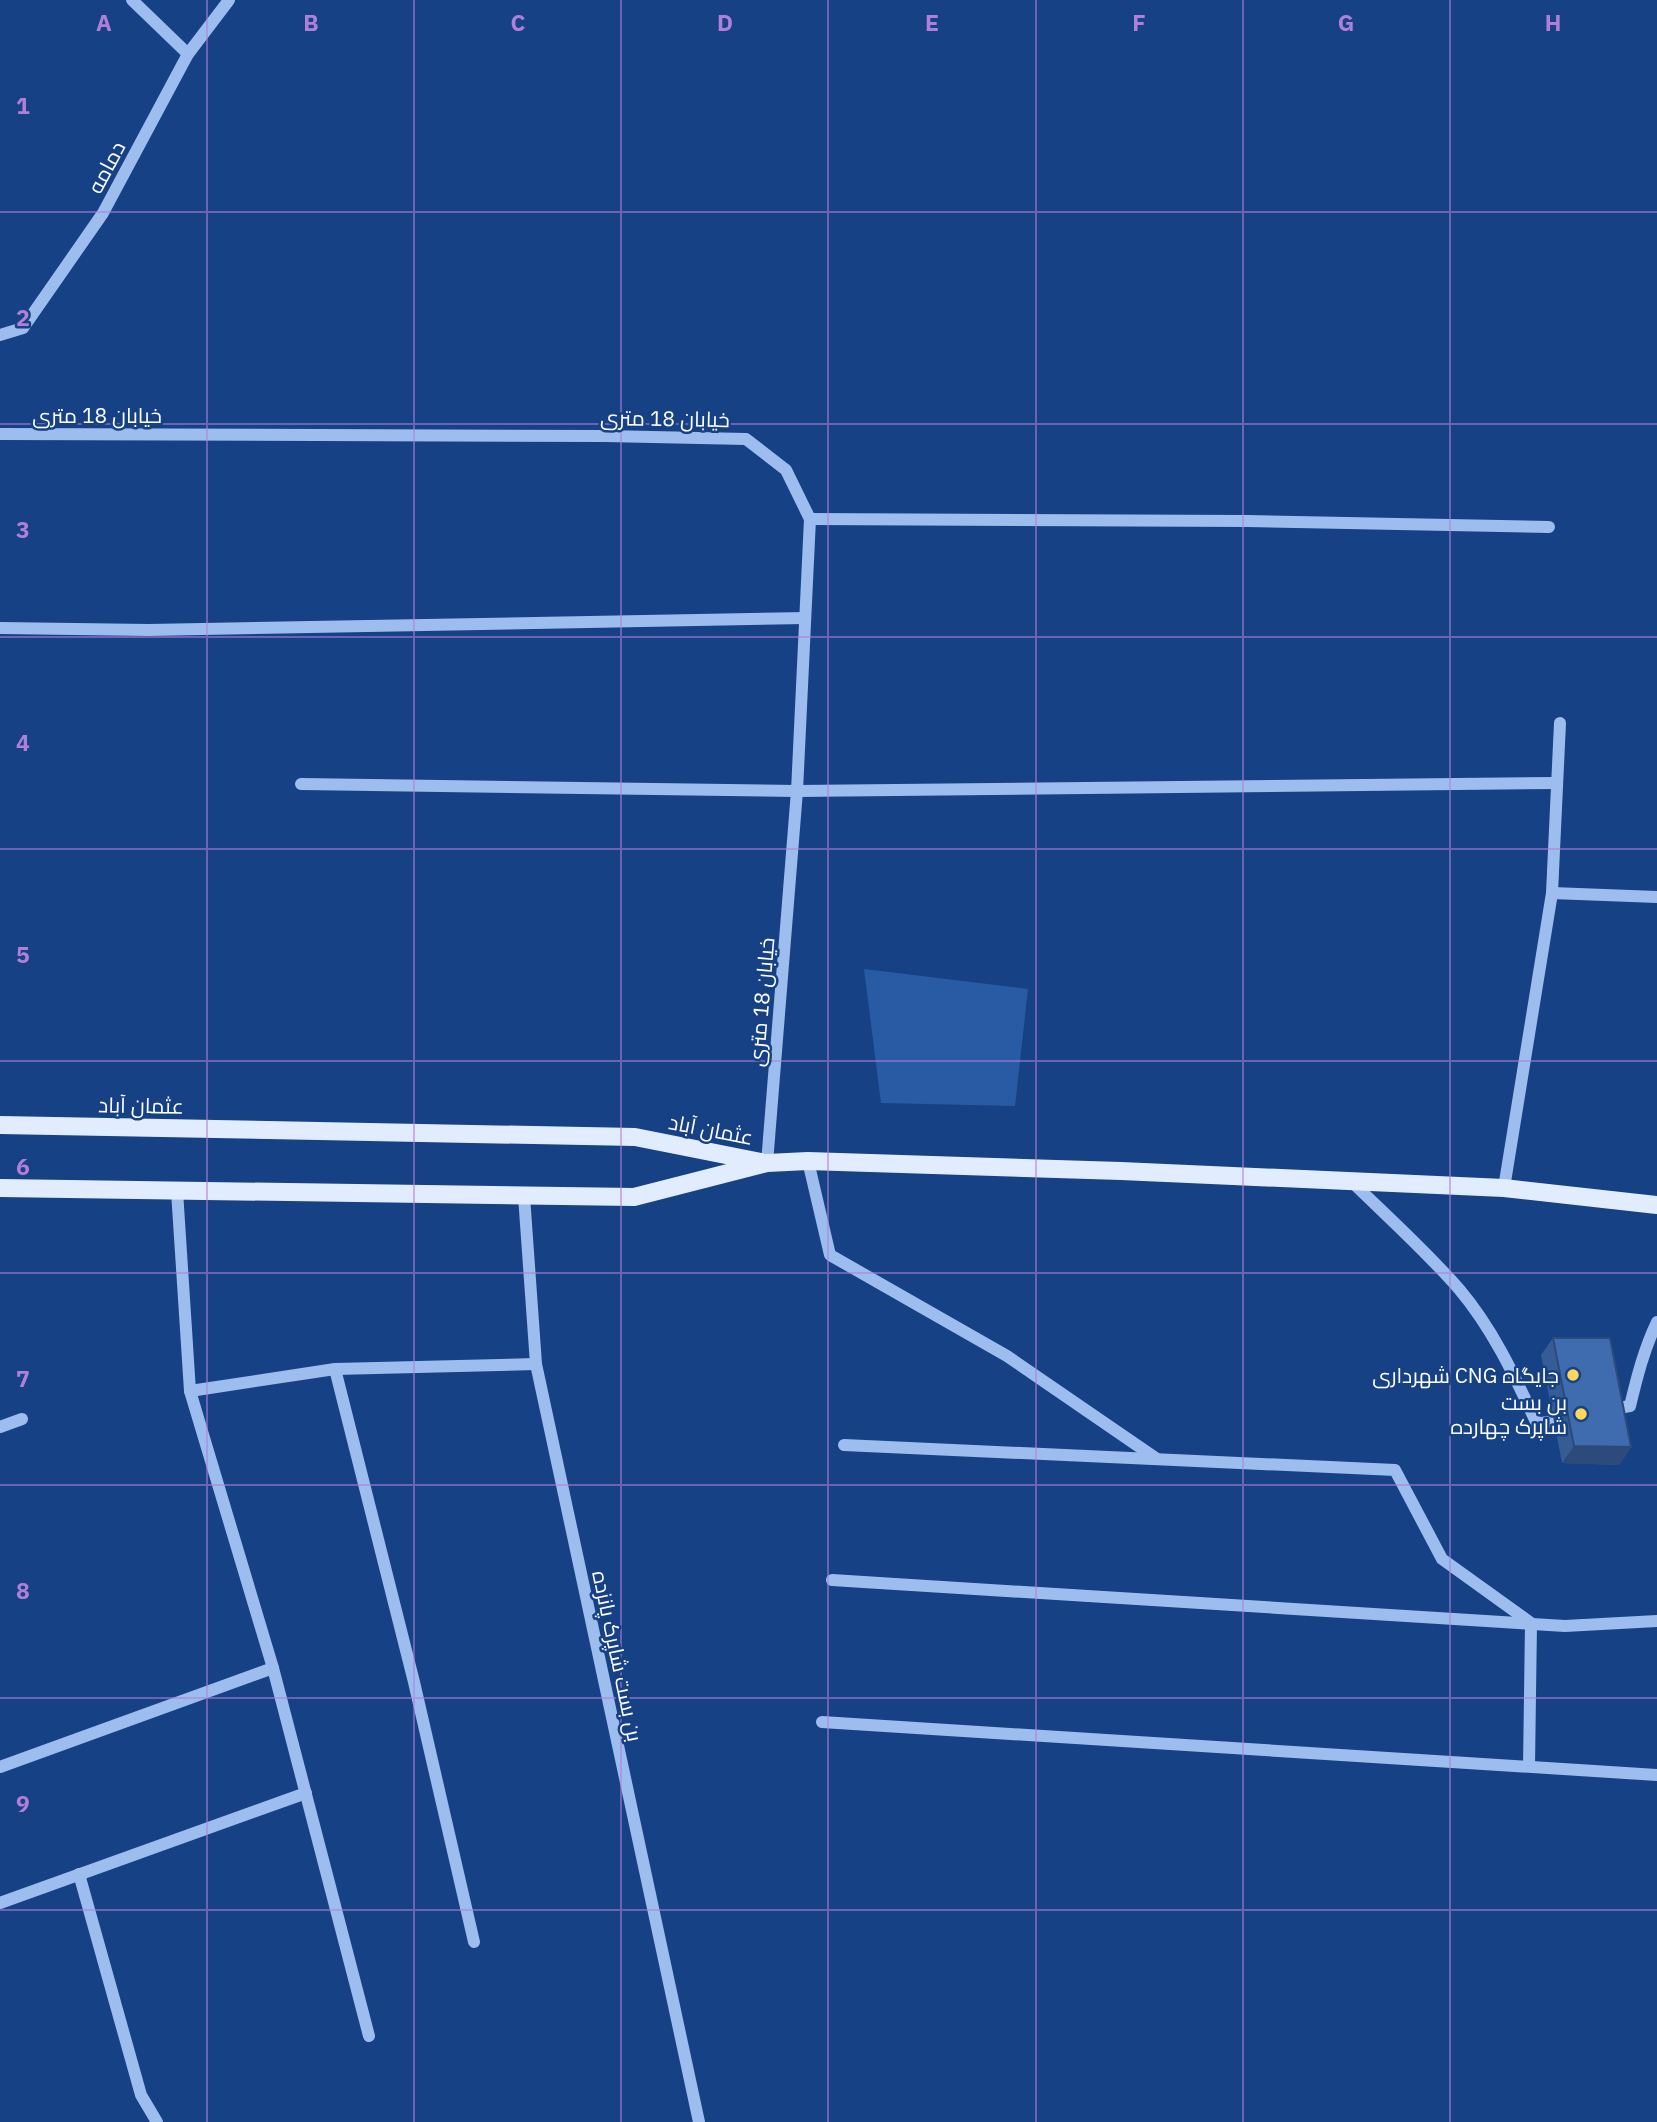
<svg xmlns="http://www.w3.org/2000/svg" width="1657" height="2122" font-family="'IBM Plex Sans',Cairo,sans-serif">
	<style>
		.green { fill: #295aa4 }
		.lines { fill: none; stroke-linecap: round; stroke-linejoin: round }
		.minor { stroke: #9cbded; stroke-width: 12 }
		.major { stroke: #e2ecff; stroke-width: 18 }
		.wall { fill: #365c96 }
		.shaded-wall { fill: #2c4b7a }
		.building { fill: #3f6baf; stroke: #2c4b7a; stroke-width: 2 }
		.grid { fill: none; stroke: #b080d9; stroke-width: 2; stroke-opacity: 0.55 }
		.poi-dot { fill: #ffd758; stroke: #174185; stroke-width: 2.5 }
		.labels { text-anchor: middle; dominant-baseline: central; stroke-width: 5; stroke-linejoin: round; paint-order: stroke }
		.street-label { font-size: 21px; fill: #fff; stroke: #174185 }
		.poi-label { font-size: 21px; fill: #fff; stroke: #174185; text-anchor: end }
		.grid-label { font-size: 23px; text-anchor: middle; font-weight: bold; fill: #b080d9; stroke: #174185; stroke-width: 5; stroke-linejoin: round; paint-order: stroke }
	</style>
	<rect width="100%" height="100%" fill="#174185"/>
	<path class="green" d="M 864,969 L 1028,989 L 1015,1106 L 881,1103 Z"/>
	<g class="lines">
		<g class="minor">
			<path d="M 132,0 L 188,54"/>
			<path d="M 0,335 L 23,328 L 103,213 L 188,54 L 229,0"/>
			<path d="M 0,434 L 605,436 L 746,439 L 786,470 L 810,519 L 797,791 L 767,1163"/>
			<path d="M 810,519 L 1247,521 L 1549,527"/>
			<path d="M 0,628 L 149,630 L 805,618"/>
			<path d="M 301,784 L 797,791 L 1556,783"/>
			<path d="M 1552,893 L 1657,897"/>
			<path d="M 808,1161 L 830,1255 L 1007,1356 L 1157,1459"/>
			<path d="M 1352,1182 C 1388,1217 1426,1251 1459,1289 C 1493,1329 1515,1377 1537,1424 L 1568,1418"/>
			<path d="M 1504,1188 L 1552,893 L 1560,723"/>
			<path d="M 177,1191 L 190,1391 L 273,1668 L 369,2036"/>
			<path d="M 524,1196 L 536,1364 L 699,2122"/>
			<path d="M 335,1369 L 414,1682 L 474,1942"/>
			<path d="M 190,1391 L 335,1369 L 536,1364"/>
			<path d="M 1607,1410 L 1630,1406 C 1637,1377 1644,1349 1657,1322"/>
			<path d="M 0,1427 L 22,1419"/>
			<path d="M 844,1445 L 1395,1470 L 1442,1559 L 1531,1623 L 1529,1766"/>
			<path d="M 832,1580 L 1565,1626 L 1657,1621"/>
			<path d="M 822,1722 L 1657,1775"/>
			<path d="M 0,1767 L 273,1668"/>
			<path d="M 79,1874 L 141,2095 L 157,2122"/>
			<path d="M 0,1903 L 306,1793"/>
		</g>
		<g class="major">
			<path d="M 0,1125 L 635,1137 L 761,1162"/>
			<path d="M 0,1188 L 634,1197 L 767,1163 L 808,1161 L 1121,1171 L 1504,1188 L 1657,1205"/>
		</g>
	</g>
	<path class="wall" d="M 1553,1338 L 1631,1447 L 1619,1465 L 1562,1463 L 1541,1355 Z"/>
	<path class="shaded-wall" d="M 1574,1446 L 1631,1447 L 1619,1465 L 1562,1463 Z"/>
	<path class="building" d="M 1553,1338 L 1610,1338 L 1631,1447 L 1574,1446 Z"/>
	<path class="grid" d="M 207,0 L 207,2122M 414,0 L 414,2122M 621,0 L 621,2122M 828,0 L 828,2122M 1036,0 L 1036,2122M 1243,0 L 1243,2122M 1450,0 L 1450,2122M 0,212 L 1657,212M 0,424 L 1657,424M 0,637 L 1657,637M 0,849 L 1657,849M 0,1061 L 1657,1061M 0,1273 L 1657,1273M 0,1485 L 1657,1485M 0,1698 L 1657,1698M 0,1910 L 1657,1910"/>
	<g class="poi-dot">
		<circle cx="1573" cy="1375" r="7"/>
		<circle cx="1581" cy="1414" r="7"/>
	</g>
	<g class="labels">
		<g class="street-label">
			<text transform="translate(106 167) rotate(-62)">دمامه</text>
			<text x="97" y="415">خیابان 18 متری</text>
			<text transform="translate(665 418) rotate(1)">خیابان 18 متری</text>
			<text transform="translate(761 1002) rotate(-85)">خیابان 18 متری</text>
			<text transform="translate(141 1105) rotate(1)">عثمان آباد</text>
			<text transform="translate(711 1129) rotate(11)">عثمان آباد</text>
			<text transform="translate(618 1656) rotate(78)">بن بست شاپرک پانزده</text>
		</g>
		<g class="poi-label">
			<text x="1559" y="1375">شهرداری CNG جایگاه</text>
			<text x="1567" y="1402">بن بست<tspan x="1567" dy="24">شاپرک چهارده</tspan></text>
		</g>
	</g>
	<g class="grid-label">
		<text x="104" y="31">A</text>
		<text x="311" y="31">B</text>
		<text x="518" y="31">C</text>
		<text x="725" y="31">D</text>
		<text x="932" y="31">E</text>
		<text x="1139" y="31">F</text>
		<text x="1346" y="31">G</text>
		<text x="1553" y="31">H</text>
		<text x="23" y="114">1</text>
		<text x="23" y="326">2</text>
		<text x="23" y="538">3</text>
		<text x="23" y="751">4</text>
		<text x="23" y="963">5</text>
		<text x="23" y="1175">6</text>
		<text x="23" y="1387">7</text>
		<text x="23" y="1599">8</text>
		<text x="23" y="1812">9</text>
	</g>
</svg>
